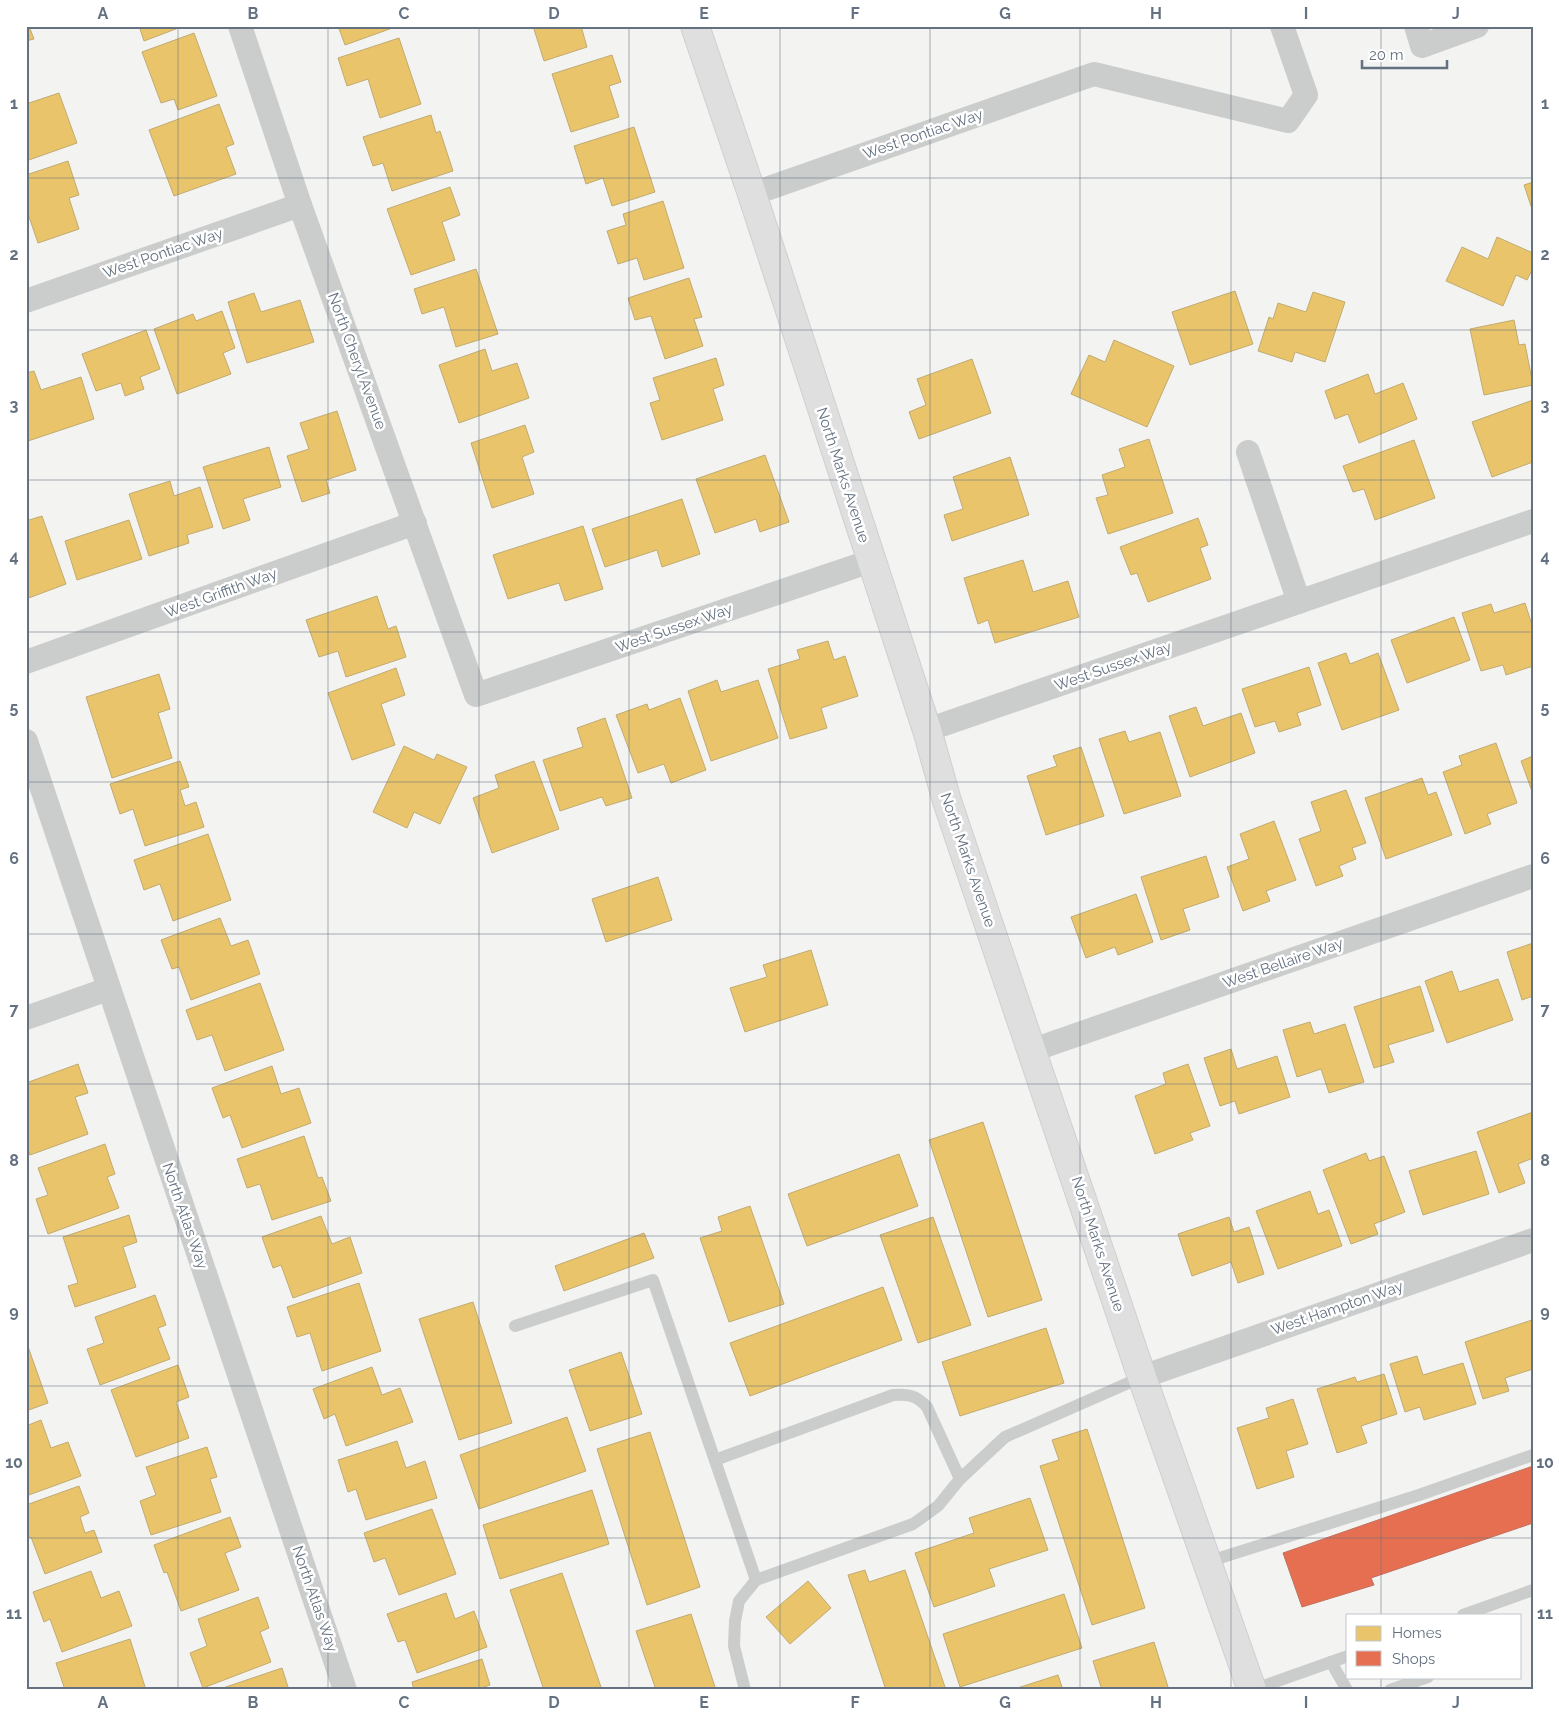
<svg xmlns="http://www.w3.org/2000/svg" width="1559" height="1716" font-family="Raleway,sans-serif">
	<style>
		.homes { fill: #e9c46a; stroke: #c1ab71 }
		.shops { fill: #e76f51; stroke: #c0705f }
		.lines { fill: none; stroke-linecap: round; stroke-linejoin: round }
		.secondary-casing { stroke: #cfcfcf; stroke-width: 30 }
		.lane { stroke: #cbcccc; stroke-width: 12 }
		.street { stroke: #cbcccc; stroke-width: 24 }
		.secondary { stroke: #dfdfe0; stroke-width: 28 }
		.grid { fill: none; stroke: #647180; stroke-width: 1; stroke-opacity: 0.55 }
		.labels { text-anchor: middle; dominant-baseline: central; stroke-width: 5; stroke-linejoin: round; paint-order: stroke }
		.street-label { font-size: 15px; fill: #647180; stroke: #fff }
		.neatline { fill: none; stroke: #647180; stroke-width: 2 }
		.grid-label { font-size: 16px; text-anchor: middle; font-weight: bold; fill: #647180 }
	</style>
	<rect width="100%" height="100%" fill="#f3f3f1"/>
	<g class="homes">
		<path d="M 26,26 L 29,26 L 34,39 L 26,41 Z"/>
		<path d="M 139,26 L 181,26 L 181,27 L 144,41 Z"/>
		<path d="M 338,26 L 398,26 L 345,45 Z"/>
		<path d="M 533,26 L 581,26 L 587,47 L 544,61 Z"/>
		<path d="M 194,33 L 217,96 L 178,110 L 174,99 L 161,103 L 142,52 Z"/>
		<path d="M 399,38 L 421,104 L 380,118 L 368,79 L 347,86 L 338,58 Z"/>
		<path d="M 612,55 L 621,82 L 609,86 L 619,117 L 571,132 L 552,74 Z"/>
		<path d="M 59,93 L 77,143 L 26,161 L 26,104 Z"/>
		<path d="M 219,104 L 234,144 L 226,147 L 236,174 L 174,196 L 149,130 Z"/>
		<path d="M 431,115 L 436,133 L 440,131 L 453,171 L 392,191 L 383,163 L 373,166 L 363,137 Z"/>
		<path d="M 634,127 L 655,192 L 612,206 L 603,178 L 586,184 L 574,146 Z"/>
		<path d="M 68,161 L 79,195 L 69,198 L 79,229 L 38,243 L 26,208 L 26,175 Z"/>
		<path d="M 1533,182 L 1533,212 L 1524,185 Z"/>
		<path d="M 450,187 L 460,215 L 442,222 L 455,260 L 411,275 L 387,209 Z"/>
		<path d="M 663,201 L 684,268 L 644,280 L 637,258 L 618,264 L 607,231 L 626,225 L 623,214 Z"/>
		<path d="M 1497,237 L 1533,253 L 1533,268 L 1527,280 L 1516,275 L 1503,306 L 1446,281 L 1462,247 L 1488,259 Z"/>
		<path d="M 476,269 L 498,334 L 456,347 L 444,307 L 422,314 L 414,289 Z"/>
		<path d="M 689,278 L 702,317 L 694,319 L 703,346 L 665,359 L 651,316 L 635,320 L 628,298 Z"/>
		<path d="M 1235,291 L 1253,344 L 1190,365 L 1172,312 Z"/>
		<path d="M 1313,292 L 1345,302 L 1325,362 L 1295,352 L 1292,362 L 1258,351 L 1269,317 L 1273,319 L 1278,303 L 1306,312 Z"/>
		<path d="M 254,293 L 261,312 L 300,300 L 314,342 L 247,363 L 228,302 Z"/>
		<path d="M 222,311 L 235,348 L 223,353 L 231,374 L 177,394 L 154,329 L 193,314 L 196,321 Z"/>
		<path d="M 1514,320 L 1519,345 L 1525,344 L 1533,385 L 1484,395 L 1470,329 Z"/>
		<path d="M 146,330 L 160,369 L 140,377 L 144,389 L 125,396 L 121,383 L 96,391 L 82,354 Z"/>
		<path d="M 1114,340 L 1174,366 L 1147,427 L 1071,394 L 1089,355 L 1105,362 Z"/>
		<path d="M 485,349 L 492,371 L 517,363 L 529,398 L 459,423 L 439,365 Z"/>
		<path d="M 716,358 L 724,385 L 713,389 L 723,420 L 662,440 L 650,403 L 660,400 L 653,378 Z"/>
		<path d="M 972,359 L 991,413 L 919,439 L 909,412 L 926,405 L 917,379 Z"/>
		<path d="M 34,371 L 41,390 L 81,377 L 94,419 L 28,441 L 26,435 L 26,373 Z"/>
		<path d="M 1368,374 L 1375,394 L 1403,383 L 1417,419 L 1359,443 L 1348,414 L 1335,419 L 1325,391 Z"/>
		<path d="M 1533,400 L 1533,462 L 1492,477 L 1472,422 Z"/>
		<path d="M 337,411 L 356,470 L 326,480 L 330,493 L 302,502 L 287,456 L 309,449 L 300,423 Z"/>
		<path d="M 525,425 L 534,452 L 522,457 L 534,494 L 492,508 L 471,443 Z"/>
		<path d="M 1149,439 L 1173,513 L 1108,534 L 1096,498 L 1108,495 L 1102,475 L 1125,467 L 1119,449 Z"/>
		<path d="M 1414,440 L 1435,498 L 1375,520 L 1364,489 L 1353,492 L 1343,466 Z"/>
		<path d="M 269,447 L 281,487 L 243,499 L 250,520 L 223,529 L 203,467 Z"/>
		<path d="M 765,455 L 789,522 L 760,532 L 756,519 L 715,533 L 696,479 Z"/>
		<path d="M 1010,457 L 1029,515 L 952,541 L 944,515 L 963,509 L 953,477 Z"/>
		<path d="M 170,481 L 174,496 L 200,487 L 213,527 L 187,535 L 189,543 L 149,556 L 129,494 Z"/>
		<path d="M 682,499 L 700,554 L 662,567 L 657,550 L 605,567 L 592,529 Z"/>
		<path d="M 42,516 L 66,584 L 26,599 L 26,521 Z"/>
		<path d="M 1198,518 L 1208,545 L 1200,548 L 1211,579 L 1148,602 L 1137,573 L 1131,575 L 1120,547 Z"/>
		<path d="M 129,520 L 142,559 L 77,580 L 65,541 Z"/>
		<path d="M 583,526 L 603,589 L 565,601 L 559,583 L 508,599 L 493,555 Z"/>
		<path d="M 1023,560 L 1033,592 L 1068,581 L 1079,617 L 995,643 L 988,620 L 978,624 L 964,578 Z"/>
		<path d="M 377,596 L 388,629 L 396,626 L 406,657 L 346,677 L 338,651 L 319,657 L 306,620 Z"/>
		<path d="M 1525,603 L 1533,628 L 1533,666 L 1506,675 L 1503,665 L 1481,671 L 1462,613 L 1491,604 L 1494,613 Z"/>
		<path d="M 1454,617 L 1470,660 L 1407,683 L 1391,640 Z"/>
		<path d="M 828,641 L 834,660 L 845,656 L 858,696 L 821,708 L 827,728 L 790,739 L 768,669 L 800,659 L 797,650 Z"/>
		<path d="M 1346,653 L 1350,664 L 1378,653 L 1399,710 L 1342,730 L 1318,663 Z"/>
		<path d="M 1309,667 L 1321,705 L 1297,713 L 1301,725 L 1279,732 L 1275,721 L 1255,727 L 1242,689 Z"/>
		<path d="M 396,668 L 405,695 L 381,704 L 395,745 L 352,760 L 328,693 Z"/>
		<path d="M 159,674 L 170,709 L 158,713 L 172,758 L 112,778 L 86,697 Z"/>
		<path d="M 717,680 L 721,692 L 758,680 L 778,738 L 711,761 L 688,691 Z"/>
		<path d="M 680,698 L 706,770 L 671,783 L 664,764 L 638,773 L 616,715 L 647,704 L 649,710 Z"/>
		<path d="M 1196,707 L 1203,726 L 1241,713 L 1255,753 L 1190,777 L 1169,716 Z"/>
		<path d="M 605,718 L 632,798 L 606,806 L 602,797 L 560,811 L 543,760 L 583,747 L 577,728 Z"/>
		<path d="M 1125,731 L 1129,742 L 1160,732 L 1181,796 L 1124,814 L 1099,739 Z"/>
		<path d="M 1496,743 L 1517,803 L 1487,814 L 1491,824 L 1465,834 L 1443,772 L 1462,765 L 1459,756 Z"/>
		<path d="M 404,746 L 434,760 L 437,754 L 467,767 L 440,824 L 414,812 L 407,828 L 373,812 Z"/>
		<path d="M 1081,747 L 1104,816 L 1046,835 L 1027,776 L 1057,766 L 1053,756 Z"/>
		<path d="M 1533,756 L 1533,794 L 1521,761 Z"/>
		<path d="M 180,761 L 189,787 L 180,790 L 185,806 L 196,802 L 204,827 L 145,846 L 133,809 L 120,814 L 110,784 Z"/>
		<path d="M 534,761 L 559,829 L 492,853 L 473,798 L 499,788 L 495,775 Z"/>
		<path d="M 1422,778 L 1428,795 L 1436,792 L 1452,835 L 1386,859 L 1365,798 Z"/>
		<path d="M 1346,790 L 1366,843 L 1352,848 L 1356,859 L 1339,866 L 1343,876 L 1316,886 L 1299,839 L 1321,831 L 1311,802 Z"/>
		<path d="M 1274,821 L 1296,880 L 1266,891 L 1270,901 L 1243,911 L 1227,867 L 1249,859 L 1240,834 Z"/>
		<path d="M 208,834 L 231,900 L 173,921 L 160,884 L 144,890 L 134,860 Z"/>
		<path d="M 1206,856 L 1219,897 L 1183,909 L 1190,930 L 1161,940 L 1141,877 Z"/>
		<path d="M 658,877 L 672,920 L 606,942 L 592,899 Z"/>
		<path d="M 1136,894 L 1153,942 L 1118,955 L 1115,947 L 1086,958 L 1071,917 Z"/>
		<path d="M 220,918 L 231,946 L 248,940 L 260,974 L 191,1000 L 179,967 L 172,969 L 161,940 Z"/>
		<path d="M 1533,943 L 1533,996 L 1522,1000 L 1507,952 Z"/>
		<path d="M 811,950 L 828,1005 L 745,1032 L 730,988 L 767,977 L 763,965 Z"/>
		<path d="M 1452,971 L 1459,992 L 1498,979 L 1513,1020 L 1447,1043 L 1425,981 Z"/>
		<path d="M 260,983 L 284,1050 L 225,1071 L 212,1035 L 197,1040 L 186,1010 Z"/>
		<path d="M 1420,986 L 1434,1031 L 1388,1045 L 1394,1062 L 1374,1068 L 1354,1007 Z"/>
		<path d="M 1310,1022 L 1314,1034 L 1345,1024 L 1364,1082 L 1329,1093 L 1321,1069 L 1297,1077 L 1283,1030 Z"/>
		<path d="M 1231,1049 L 1237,1069 L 1277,1056 L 1290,1097 L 1239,1114 L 1235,1101 L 1220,1106 L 1204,1058 Z"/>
		<path d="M 78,1064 L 88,1093 L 75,1097 L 88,1134 L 30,1155 L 26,1145 L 26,1083 Z"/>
		<path d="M 1188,1064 L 1210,1126 L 1190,1133 L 1193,1140 L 1155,1154 L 1135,1096 L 1166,1084 L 1163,1073 Z"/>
		<path d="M 272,1066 L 281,1094 L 299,1088 L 311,1123 L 242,1148 L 230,1115 L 223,1118 L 212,1088 Z"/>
		<path d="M 1533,1112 L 1533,1158 L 1518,1164 L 1525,1183 L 1499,1193 L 1477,1132 Z"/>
		<path d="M 983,1122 L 1042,1300 L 988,1317 L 929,1140 Z"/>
		<path d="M 304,1136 L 318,1178 L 322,1177 L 331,1201 L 272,1220 L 260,1184 L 247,1188 L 237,1159 Z"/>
		<path d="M 105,1144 L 115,1174 L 107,1177 L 119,1208 L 48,1234 L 36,1199 L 48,1195 L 38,1168 Z"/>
		<path d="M 1476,1151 L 1489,1194 L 1423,1215 L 1409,1171 Z"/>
		<path d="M 1366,1153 L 1369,1161 L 1384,1156 L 1405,1212 L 1374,1224 L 1378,1234 L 1351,1244 L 1323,1170 Z"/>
		<path d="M 899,1154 L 918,1206 L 807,1246 L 788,1194 Z"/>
		<path d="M 1310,1191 L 1318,1214 L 1329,1210 L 1342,1246 L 1278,1269 L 1256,1211 Z"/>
		<path d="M 750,1206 L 784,1304 L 729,1322 L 700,1238 L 722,1231 L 718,1217 Z"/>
		<path d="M 129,1215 L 137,1242 L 123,1247 L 136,1287 L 75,1307 L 68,1286 L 78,1283 L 63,1237 Z"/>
		<path d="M 321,1216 L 332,1244 L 350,1237 L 362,1273 L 293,1298 L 281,1265 L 273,1268 L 262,1237 Z"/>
		<path d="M 933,1217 L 971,1325 L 918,1343 L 880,1235 Z"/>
		<path d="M 1229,1217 L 1234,1232 L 1249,1227 L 1264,1274 L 1238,1283 L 1231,1262 L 1192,1276 L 1178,1234 Z"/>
		<path d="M 644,1233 L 654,1258 L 564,1291 L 555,1266 Z"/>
		<path d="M 359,1283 L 381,1351 L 322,1371 L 310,1333 L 297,1337 L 287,1307 Z"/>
		<path d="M 883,1287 L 902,1340 L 750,1396 L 730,1343 Z"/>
		<path d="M 155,1295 L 166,1325 L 158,1328 L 170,1359 L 100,1385 L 87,1349 L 104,1343 L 95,1317 Z"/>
		<path d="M 473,1302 L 512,1423 L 459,1440 L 419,1319 Z"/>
		<path d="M 1532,1320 L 1533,1369 L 1505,1378 L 1509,1391 L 1483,1399 L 1465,1342 Z"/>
		<path d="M 1046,1328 L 1064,1383 L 960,1416 L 942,1362 Z"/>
		<path d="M 26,1341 L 48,1403 L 26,1411 Z"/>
		<path d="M 621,1352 L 642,1414 L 590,1431 L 569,1370 Z"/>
		<path d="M 1417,1356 L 1423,1375 L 1463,1363 L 1476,1404 L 1424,1420 L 1420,1407 L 1405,1412 L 1390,1364 Z"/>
		<path d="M 178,1365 L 189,1397 L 176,1402 L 189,1438 L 136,1457 L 111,1390 Z"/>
		<path d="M 372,1367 L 382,1395 L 400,1388 L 413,1422 L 346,1446 L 335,1414 L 324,1419 L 313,1389 Z"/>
		<path d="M 1384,1374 L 1397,1414 L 1361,1426 L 1367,1443 L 1337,1453 L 1317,1389 L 1355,1377 L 1357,1382 Z"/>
		<path d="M 1293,1399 L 1308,1444 L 1286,1451 L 1294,1477 L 1257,1489 L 1237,1428 L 1269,1418 L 1266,1408 Z"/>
		<path d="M 567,1417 L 586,1471 L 479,1509 L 460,1455 Z"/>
		<path d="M 41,1420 L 51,1448 L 68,1442 L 81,1476 L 26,1496 L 26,1426 Z"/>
		<path d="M 1087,1429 L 1145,1608 L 1092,1625 L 1040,1466 L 1059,1460 L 1052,1440 Z"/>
		<path d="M 650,1432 L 700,1587 L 647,1605 L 597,1449 Z"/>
		<path d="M 397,1441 L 406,1468 L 425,1461 L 437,1498 L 366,1520 L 356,1489 L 348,1492 L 338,1460 Z"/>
		<path d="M 207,1447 L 217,1477 L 210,1479 L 221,1512 L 151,1535 L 140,1501 L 156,1495 L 146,1467 Z"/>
		<path d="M 79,1486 L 89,1513 L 80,1517 L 85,1533 L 94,1530 L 102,1552 L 45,1574 L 31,1537 L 26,1539 L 26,1505 Z"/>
		<path d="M 592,1490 L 609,1544 L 500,1579 L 483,1525 Z"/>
		<path d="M 1030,1498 L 1048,1550 L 989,1569 L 995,1586 L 934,1607 L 915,1553 L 974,1533 L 969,1518 Z"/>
		<path d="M 432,1509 L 456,1574 L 399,1595 L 385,1558 L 374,1562 L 364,1533 Z"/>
		<path d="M 230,1517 L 241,1547 L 225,1553 L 239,1590 L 181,1611 L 167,1572 L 164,1573 L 154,1545 Z"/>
		<path d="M 865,1570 L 869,1582 L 905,1570 L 946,1690 L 886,1690 L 848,1575 Z"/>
		<path d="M 91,1571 L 101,1598 L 119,1591 L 132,1626 L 62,1652 L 50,1619 L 44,1622 L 33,1592 Z"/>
		<path d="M 562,1573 L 602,1690 L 544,1690 L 510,1590 Z"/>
		<path d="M 808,1581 L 831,1608 L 790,1644 L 766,1617 Z"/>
		<path d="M 446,1593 L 455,1619 L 474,1611 L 487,1647 L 417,1673 L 405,1640 L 398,1642 L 387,1614 Z"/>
		<path d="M 1064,1594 L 1082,1648 L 960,1687 L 943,1634 Z"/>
		<path d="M 258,1597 L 269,1628 L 260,1632 L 271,1662 L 203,1688 L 190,1653 L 207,1646 L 198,1619 Z"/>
		<path d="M 691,1614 L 716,1690 L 656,1690 L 636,1631 Z"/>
		<path d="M 130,1639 L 146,1690 L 65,1690 L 56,1663 Z"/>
		<path d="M 1154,1642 L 1169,1690 L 1102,1690 L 1093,1661 Z"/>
		<path d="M 482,1659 L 490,1685 L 481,1688 L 482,1690 L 414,1690 L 412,1682 Z"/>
		<path d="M 282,1668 L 289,1690 L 217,1690 Z"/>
		<path d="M 1058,1675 L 1063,1690 L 1011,1690 Z"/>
	</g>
	<path class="shops" d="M 1533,1466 L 1533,1523 L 1371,1578 L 1374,1585 L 1302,1607 L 1283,1553 Z"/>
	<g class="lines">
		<defs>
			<path id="secondary" d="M 695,26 L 752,194 L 927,730 L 947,801 L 1142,1377 L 1252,1690"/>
		</defs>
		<use href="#secondary" class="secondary-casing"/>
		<g class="lane">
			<path d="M 515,1326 L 653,1280 L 756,1580"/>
			<path d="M 715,1460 L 893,1395 C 908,1394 916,1395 927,1407 L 960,1479"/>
			<path d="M 1207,1562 L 1419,1495 L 1533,1455"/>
			<path d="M 1463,1615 L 1533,1590"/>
			<path d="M 1331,1662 L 1347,1690"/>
			<path d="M 745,1690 L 734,1646 L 735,1621 L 739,1601 L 756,1580 L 913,1524 L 938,1506 L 960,1479 L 1005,1437 L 1142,1377"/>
			<path d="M 1252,1690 L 1348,1656"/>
			<path d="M 1390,1690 L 1428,1677"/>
		</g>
		<g class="street">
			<path d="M 240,26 L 300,205 L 476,695 L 871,561"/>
			<path d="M 1416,26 L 1422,46 L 1477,26"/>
			<path d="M 752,194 L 1094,74 L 1288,121 L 1306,95 L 1282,26"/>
			<path d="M 26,301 L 300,205"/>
			<path d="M 1248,452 L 1299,602"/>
			<path d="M 26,662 L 415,523"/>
			<path d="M 927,730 L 1533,521"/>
			<path d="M 26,741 L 345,1690"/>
			<path d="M 26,1018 L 108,989"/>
			<path d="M 1033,1050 L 1533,876"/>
			<path d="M 1142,1377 L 1533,1240"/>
		</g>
		<use href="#secondary" class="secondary"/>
	</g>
	<path class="grid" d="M 178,26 L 178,1690M 328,26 L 328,1690M 479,26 L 479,1690M 629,26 L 629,1690M 780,26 L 780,1690M 930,26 L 930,1690M 1080,26 L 1080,1690M 1231,26 L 1231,1690M 1381,26 L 1381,1615M 26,178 L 1533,178M 26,330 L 1533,330M 26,480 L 1533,480M 26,632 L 1533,632M 26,782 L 1533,782M 26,934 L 1533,934M 26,1084 L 1533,1084M 26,1236 L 1533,1236M 26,1386 L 1533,1386M 26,1538 L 1533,1538M 1381,1677 L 1381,1690"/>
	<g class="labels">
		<g class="street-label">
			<text transform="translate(923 134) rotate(-19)">West Pontiac Way</text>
			<text transform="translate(163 253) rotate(-19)">West Pontiac Way</text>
			<text transform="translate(357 361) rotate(70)">North Cheryl Avenue</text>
			<text transform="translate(843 475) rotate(72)">North Marks Avenue</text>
			<text transform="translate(221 593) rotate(-20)">West Griffith Way</text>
			<text transform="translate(674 628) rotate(-19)">West Sussex Way</text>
			<text transform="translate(1113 666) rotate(-19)">West Sussex Way</text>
			<text transform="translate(968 860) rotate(71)">North Marks Avenue</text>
			<text transform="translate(1283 963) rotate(-19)">West Bellaire Way</text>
			<text transform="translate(185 1216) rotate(71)">North Atlas Way</text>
			<text transform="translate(1098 1244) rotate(72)">North Marks Avenue</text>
			<text transform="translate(1337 1308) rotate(-19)">West Hampton Way</text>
			<text transform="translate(315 1599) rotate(71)">North Atlas Way</text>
		</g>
	</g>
	<rect width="1559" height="1716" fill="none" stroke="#ffffff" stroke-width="55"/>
	<rect x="1346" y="1614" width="175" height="65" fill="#ffffff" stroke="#c1c6cc"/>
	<rect x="1356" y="1626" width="25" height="15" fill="#e9c46a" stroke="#c1c6cc"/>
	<text x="1392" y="1638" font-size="15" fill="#647180">Homes</text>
	<rect x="1356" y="1651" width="25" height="15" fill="#e76f51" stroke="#c1c6cc"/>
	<text x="1392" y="1664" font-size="15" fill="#647180">Shops</text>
	<path d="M1362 60v8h85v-8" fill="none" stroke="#647180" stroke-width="2.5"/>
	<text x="1369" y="60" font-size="15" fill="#647180" stroke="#ffffff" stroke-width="4" paint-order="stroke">20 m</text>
	<rect x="28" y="28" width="1504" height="1660" class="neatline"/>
	<g class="grid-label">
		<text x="103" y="19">A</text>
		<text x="253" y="19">B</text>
		<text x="404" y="19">C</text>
		<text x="554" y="19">D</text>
		<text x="704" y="19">E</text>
		<text x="855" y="19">F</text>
		<text x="1005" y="19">G</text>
		<text x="1156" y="19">H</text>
		<text x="1306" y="19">I</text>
		<text x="1456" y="19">J</text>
		<text x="14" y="109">1</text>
		<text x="1545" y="109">1</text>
		<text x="14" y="260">2</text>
		<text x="1545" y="260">2</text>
		<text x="14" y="411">3</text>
		<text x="1545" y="411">3</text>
		<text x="14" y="562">4</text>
		<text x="1545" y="562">4</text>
		<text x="14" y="713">5</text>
		<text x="1545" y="713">5</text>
		<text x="14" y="864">6</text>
		<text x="1545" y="864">6</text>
		<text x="14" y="1015">7</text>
		<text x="1545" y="1015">7</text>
		<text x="14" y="1166">8</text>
		<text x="1545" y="1166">8</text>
		<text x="14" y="1317">9</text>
		<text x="1545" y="1317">9</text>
		<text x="14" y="1468">10</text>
		<text x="1545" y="1468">10</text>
		<text x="14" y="1619">11</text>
		<text x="1545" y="1619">11</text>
		<text x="103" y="1708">A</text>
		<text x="253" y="1708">B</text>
		<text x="404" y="1708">C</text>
		<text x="554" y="1708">D</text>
		<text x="704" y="1708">E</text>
		<text x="855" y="1708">F</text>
		<text x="1005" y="1708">G</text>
		<text x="1156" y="1708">H</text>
		<text x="1306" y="1708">I</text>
		<text x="1456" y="1708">J</text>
	</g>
</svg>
